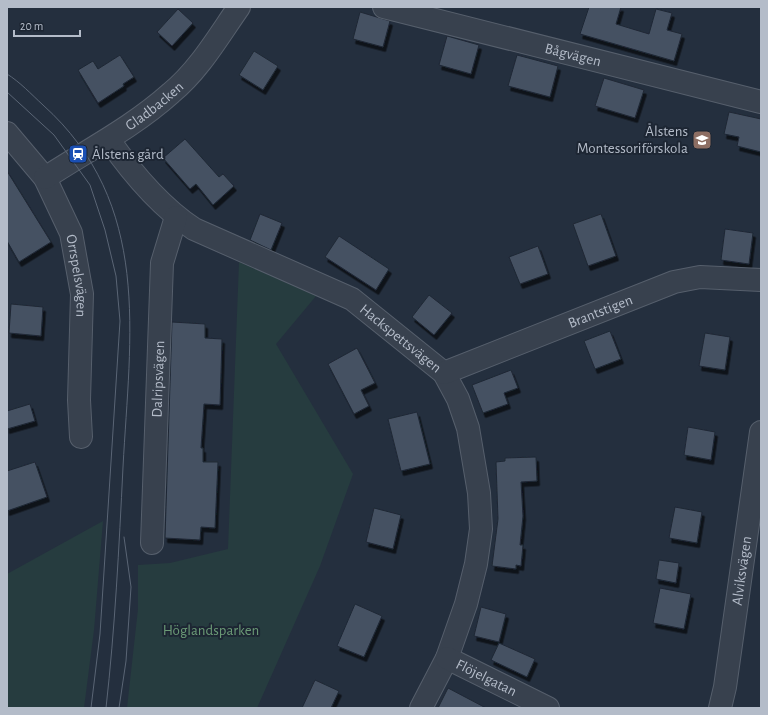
<svg xmlns="http://www.w3.org/2000/svg" width="768" height="715" font-family="'Alegreya Sans',sans-serif">
	<style>
		.green { fill: #263c3f }
		.building { fill: #455162; stroke: #1f2835; filter: url(#shadow) }
		.lines { fill: none; stroke-linecap: round; stroke-linejoin: round }
		.minor-casing { stroke: #565f6c; stroke-width: 24 }
		.minor { stroke: #38414e; stroke-width: 22 }
		.tram { stroke: #5a6575; stroke-width: 1 }
		.labels { text-anchor: middle; dominant-baseline: central; stroke-width: 4; stroke-linejoin: round; paint-order: stroke }
		.street-label { font-size: 15px; fill: #b4bcc9; stroke: #1d2633 }
		.poi-label { font-size: 15px; fill: #b4bcc9; stroke: #1d2633; text-anchor: end }
		.park-label { font-size: 15px; fill: #6b9a76; stroke: #1d2633 }
	</style>
	<defs>
		<filter id="shadow"><feDropShadow dx="2.5" dy="4.5" stdDeviation="0" flood-color="#0009"/></filter>
	</defs>
	<rect width="100%" height="100%" fill="#242f3e"/>
	<g class="green">
		<path d="M 239,262 L 316,296 L 276,344 L 353,474 L 320,566 L 257,708 L 127,708 L 138,609 L 138,565 L 170,563 L 228,549 Z"/>
		<path d="M 103,521 L 94,630 L 84,708 L 7,708 L 7,574 Z"/>
	</g>
	<g class="building">
		<path d="M 589,7 L 621,7 L 616,24 L 649,34 L 656,9 L 672,13 L 667,30 L 682,34 L 674,61 L 580,34 Z"/>
		<path d="M 178,9 L 193,23 L 172,46 L 157,32 Z"/>
		<path d="M 360,12 L 390,21 L 383,47 L 353,39 Z"/>
		<path d="M 447,36 L 479,45 L 471,74 L 439,65 Z"/>
		<path d="M 254,51 L 278,66 L 263,90 L 239,75 Z"/>
		<path d="M 120,55 L 134,77 L 123,84 L 124,86 L 98,103 L 78,70 L 93,61 L 98,69 Z"/>
		<path d="M 517,55 L 558,66 L 550,97 L 508,86 Z"/>
		<path d="M 604,78 L 644,90 L 635,118 L 595,106 Z"/>
		<path d="M 729,112 L 761,119 L 761,152 L 737,146 L 739,137 L 724,134 Z"/>
		<path d="M 185,139 L 219,177 L 223,174 L 234,186 L 213,205 L 196,184 L 190,189 L 163,158 Z"/>
		<path d="M 7,171 L 51,242 L 19,262 L 7,241 Z"/>
		<path d="M 260,214 L 282,223 L 271,250 L 250,240 Z"/>
		<path d="M 601,214 L 616,256 L 588,266 L 573,224 Z"/>
		<path d="M 725,229 L 753,233 L 749,264 L 721,260 Z"/>
		<path d="M 339,236 L 389,269 L 376,290 L 325,257 Z"/>
		<path d="M 538,246 L 548,274 L 520,284 L 509,257 Z"/>
		<path d="M 429,295 L 452,313 L 434,335 L 412,317 Z"/>
		<path d="M 11,304 L 43,307 L 41,336 L 9,333 Z"/>
		<path d="M 172,322 L 205,324 L 205,338 L 222,339 L 220,405 L 204,404 L 201,448 L 203,448 L 203,462 L 218,462 L 215,528 L 201,527 L 200,540 L 165,538 Z"/>
		<path d="M 610,331 L 621,359 L 595,369 L 584,341 Z"/>
		<path d="M 705,333 L 730,337 L 725,370 L 699,366 Z"/>
		<path d="M 357,348 L 375,383 L 361,390 L 369,406 L 354,414 L 328,364 Z"/>
		<path d="M 511,370 L 518,388 L 504,393 L 508,404 L 483,413 L 472,385 Z"/>
		<path d="M 30,404 L 35,421 L 7,429 L 7,411 Z"/>
		<path d="M 417,412 L 430,464 L 401,471 L 388,419 Z"/>
		<path d="M 688,427 L 715,432 L 711,460 L 684,455 Z"/>
		<path d="M 536,457 L 537,481 L 521,482 L 523,516 L 520,545 L 523,545 L 521,566 L 516,565 L 516,569 L 492,566 L 498,519 L 496,462 L 505,461 L 505,458 Z"/>
		<path d="M 35,462 L 47,497 L 7,511 L 7,471 Z"/>
		<path d="M 675,507 L 702,512 L 697,543 L 669,538 Z"/>
		<path d="M 374,508 L 401,515 L 393,549 L 366,542 Z"/>
		<path d="M 659,560 L 679,563 L 676,583 L 656,579 Z"/>
		<path d="M 660,588 L 691,594 L 684,629 L 653,623 Z"/>
		<path d="M 355,604 L 382,616 L 364,657 L 337,646 Z"/>
		<path d="M 481,607 L 506,614 L 499,642 L 474,636 Z"/>
		<path d="M 499,643 L 535,659 L 527,677 L 491,660 Z"/>
		<path d="M 315,680 L 339,691 L 331,708 L 302,708 Z"/>
		<path d="M 448,688 L 486,708 L 438,708 Z"/>
	</g>
	<g class="lines">
		<defs>
			<g id="minor">
				<path id="s1" d="M 384,7 L 761,102"/>
				<path id="s2" d="M 7,133 L 45,178 L 71,233 L 82,294 L 79,400 L 81,437"/>
				<path id="s3" d="M 109,140 C 132,173 161,207 194,229 L 352,299 L 444,373 L 458,399 L 468,428 L 479,493 L 481,529 L 476,564 L 466,604 L 447,658 L 421,708"/>
				<path id="s4" d="M 45,178 C 88,150 133,127 171,93 C 199,70 218,37 239,7"/>
				<path id="s5" d="M 444,373 L 674,282 L 700,277 L 761,280"/>
				<path id="s6" d="M 152,543 L 162,263 L 176,217"/>
				<path id="s7" d="M 447,658 L 548,708"/>
				<path id="s8" d="M 720,708 L 725,687 L 761,432"/>
			</g>
		</defs>
		<use href="#minor" class="minor-casing"/>
		<use href="#minor" class="minor"/>
		<g class="tram">
			<path d="M 7,74 C 20,82 31,94 43,105 C 153,204 130,335 123,467 C 119,548 115,628 106,708"/>
			<path d="M 7,92 L 54,135 L 90,185 L 105,230 L 116,276 L 120,321 L 100,634 L 91,708"/>
			<path d="M 119,708 L 126,661 L 131,587 L 124,537"/>
		</g>
	</g>
	<defs>
		<symbol id="school-square" viewBox="-11 -11 22 22"><rect x="-9" y="-9" width="18" height="18" rx="4" fill="#8d6e63" stroke="#1d2633"/><path d="M0-5L7-2L0 1L-7-2ZM-4 1L0 2.5L4 1V4Q0 6-4 4Z" fill="#fff"/></symbol>
		<symbol id="station-square" viewBox="-11 -11 22 22"><rect x="-9" y="-9" width="18" height="18" rx="4" fill="#1a4fb4" stroke="#1d2633"/><path d="M-3-6H3Q5-6 5-4V2Q5 4 3 4L4.5 6H3L1.5 4h-3L-3 6H-4.5L-3 4Q-5 4-5 2V-4Q-5-6-3-6ZM-3.5-4v3h7v-3ZM-3.5 1v1.5H-2V1ZM2 1v1.5H3.5V1Z" fill="#fff"/></symbol>
	</defs>
	<g fill-rule="evenodd">
		<use href="#school-square" x="691" y="129" width="22" height="22"/>
		<use href="#station-square" x="67" y="143" width="22" height="22"/>
	</g>
	<g class="labels">
		<g class="street-label">
			<text stroke="none"><textPath href="#s1" startOffset="195">Bågvägen</textPath></text>
			<text stroke="none"><textPath href="#s4" startOffset="131">Gladbacken</textPath></text>
			<text stroke="none"><textPath href="#s2" startOffset="163">Orrspelsvägen</textPath></text>
			<text stroke="none"><textPath href="#s5" startOffset="168">Brantstigen</textPath></text>
			<text stroke="none"><textPath href="#s3" startOffset="359">Hackspettsvägen</textPath></text>
			<text stroke="none"><textPath href="#s6" startOffset="164">Dalripsvägen</textPath></text>
			<text stroke="none"><textPath href="#s8" startOffset="139">Alviksvägen</textPath></text>
			<text stroke="none"><textPath href="#s7" startOffset="44">Flöjelgatan</textPath></text>
		</g>
		<g class="poi-label">
			<text x="688" y="131">Ålstens<tspan x="688" dy="17">Montessoriförskola</tspan></text>
			<text x="92" y="154" text-anchor="start">Ålstens gård</text>
		</g>
		<g class="park-label">
			<text x="211" y="630">Höglandsparken</text>
		</g>
	</g>
	<rect width="768" height="715" fill="none" stroke="#b4bcc9" stroke-width="16"/>
	<path d="M14 30v6h66v-6" fill="none" stroke="#b4bcc9" stroke-width="2"/>
	<text x="20" y="30" font-size="12" fill="#b4bcc9" stroke="#1d2633" stroke-width="3" paint-order="stroke">20 m</text>
</svg>
